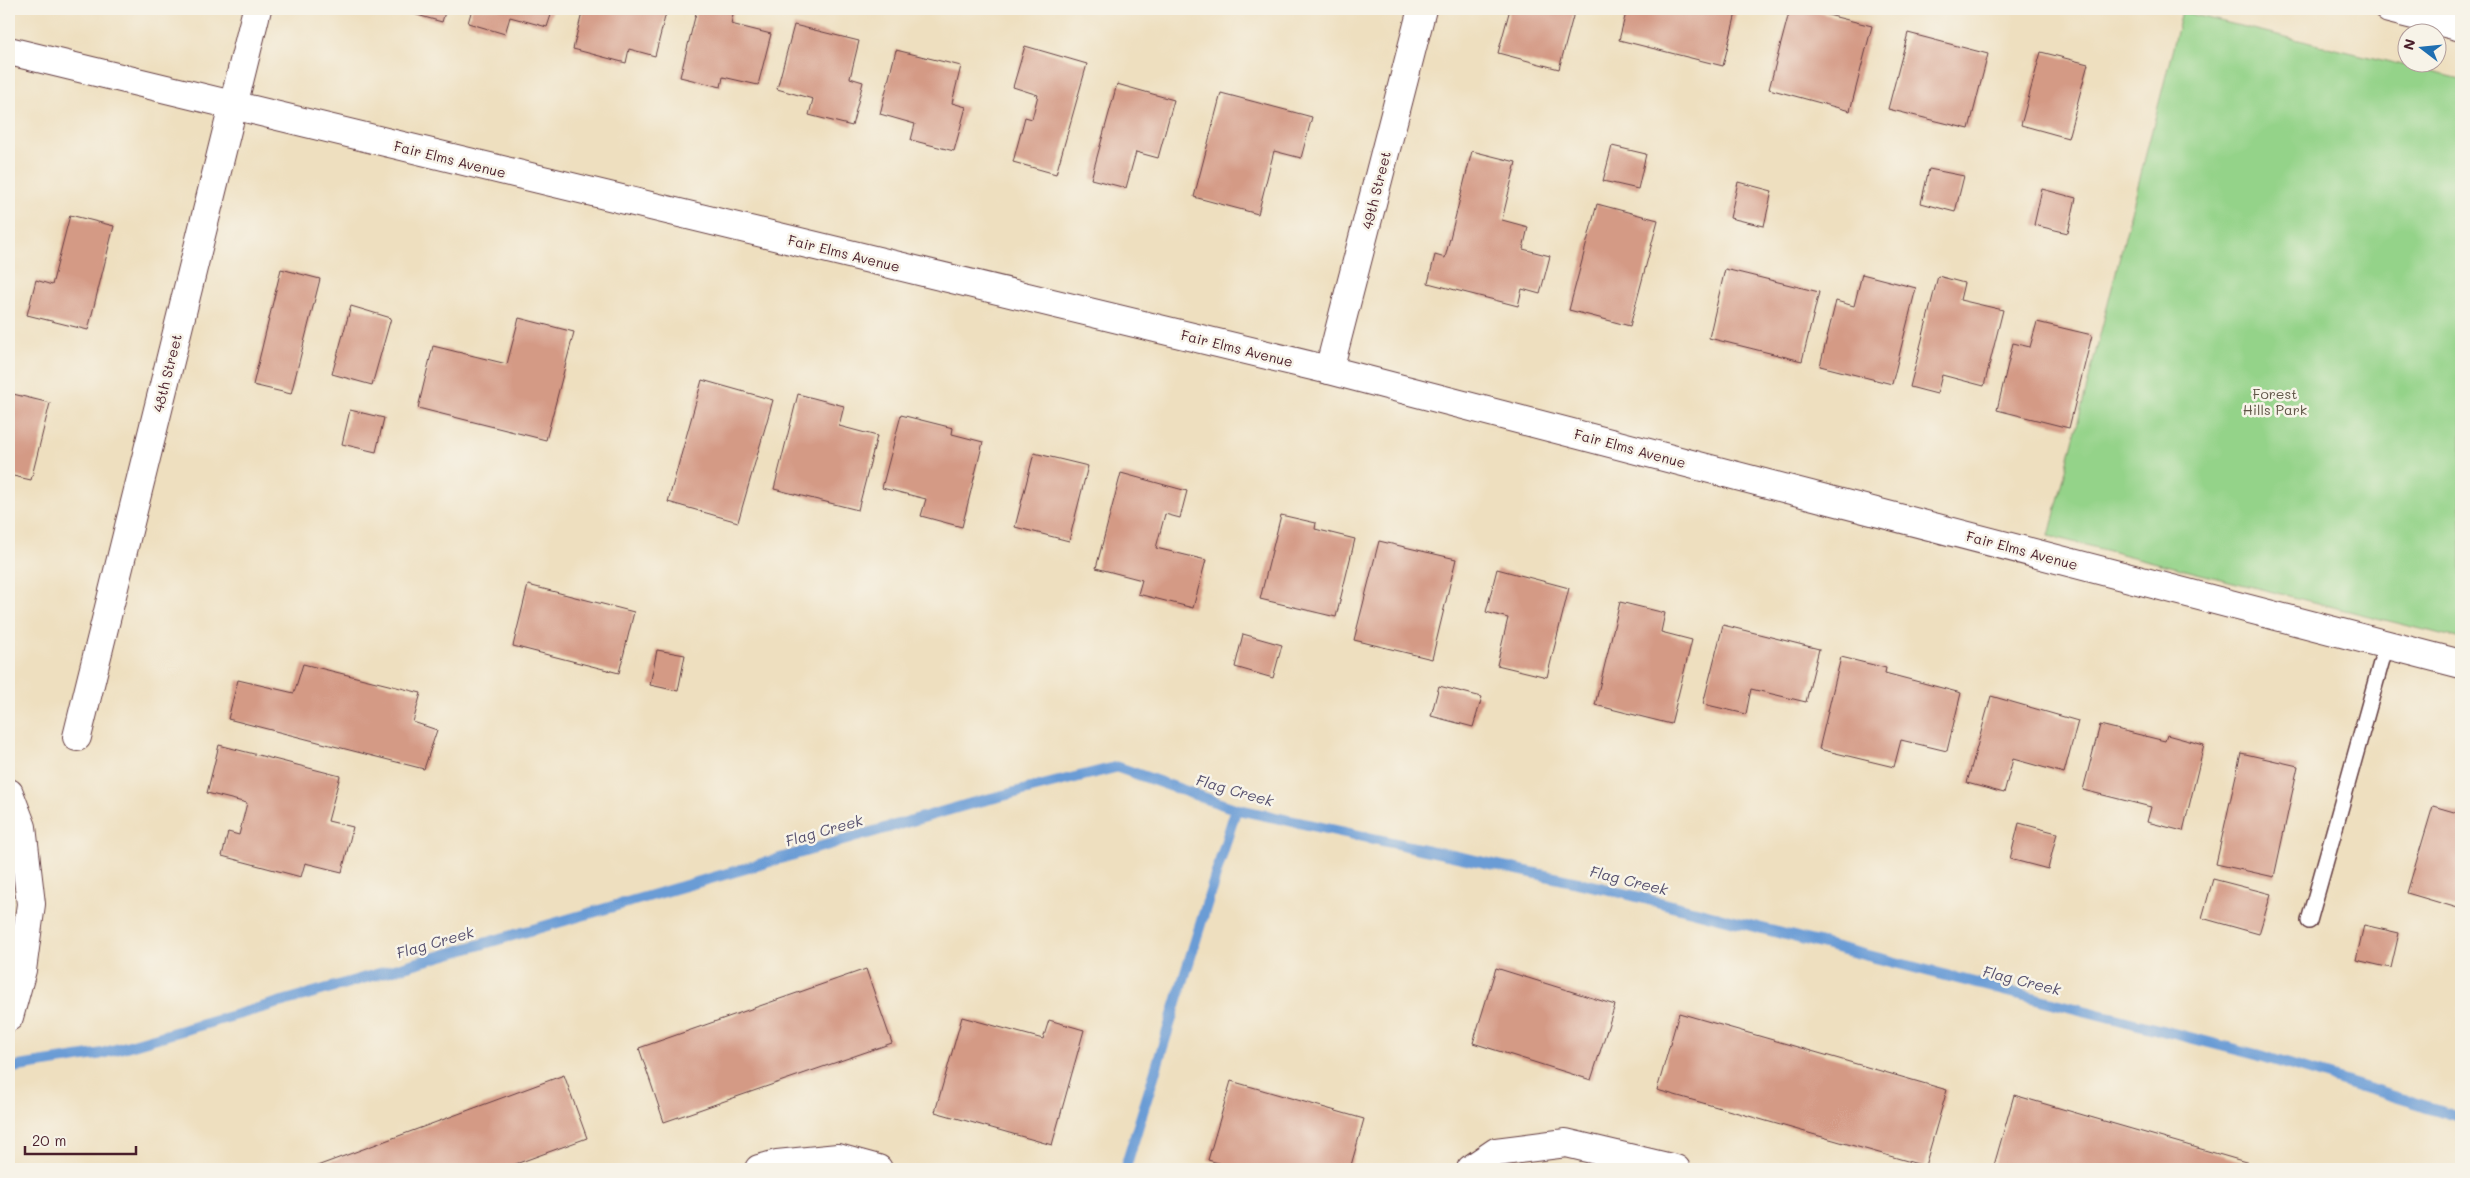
<svg xmlns="http://www.w3.org/2000/svg" width="2470" height="1178" font-family="Mali,sans-serif">
	<style>
		.green { fill: #94d389; stroke: #6f795a }
		.lines { fill: none; stroke-linecap: round; stroke-linejoin: round }
		.stream { stroke: #6a9cd5; stroke-width: 11 }
		.building { fill: #d49a85 }
		.lane-casing { stroke: #633c41; stroke-width: 18 }
		.street-casing { stroke: #633c41; stroke-width: 30 }
		.lane { stroke: #fff; stroke-width: 15 }
		.street { stroke: #fff; stroke-width: 28 }
		.labels { text-anchor: middle; dominant-baseline: central; stroke-width: 5; stroke-linejoin: round; paint-order: stroke }
		.street-label { font-size: 14px; fill: #4a1f2b; stroke: #f7f3e8 }
		.park-label { font-size: 14px; fill: #605547; stroke: #f7f3e8 }
		.water-label { font-size: 15px; font-style: italic; fill: #57516f; stroke: #f7f3e8 }
	</style>
	<rect width="100%" height="100%" fill="#f7f3e8"/>
	<filter id="ink" filterUnits="userSpaceOnUse"><feTurbulence type="fractalNoise" baseFrequency=".02" numOctaves="2"/><feDisplacementMap in="SourceGraphic" scale="10" xChannelSelector="R" yChannelSelector="G"/><feConvolveMatrix kernelMatrix="1 2 1 2 8 2 1 2 1" color-interpolation-filters="sRGB"/></filter>
	<filter id="wash" filterUnits="userSpaceOnUse"><feTurbulence type="fractalNoise" baseFrequency=".0096" numOctaves="4" result="noise"/><feDisplacementMap in="SourceGraphic" scale="20" xChannelSelector="R" yChannelSelector="G"/><feGaussianBlur stdDeviation="1.12" result="paint"/><feColorMatrix in="noise" values="0 0 0 0 0 0 0 0 0 0 0 0 0 0 0 0 0 1.4 0 .05"/><feComposite in="paint" operator="in"/></filter>
	<g filter="url(#wash)">
		<rect width="100%" height="100%" fill="#eedfbf"/>
		<path class="green" d="M 2182,12 L 2461,79 L 2461,639 L 2049,536 Z"/>
		<g class="lines">
			<g class="stream">
				<path d="M 9,1068 L 100,1054 L 973,803 L 1117,767 L 1236,809 L 1603,888 L 2258,1055 L 2461,1117"/>
				<path d="M 1125,1169 L 1236,809"/>
			</g>
		</g>
		<g id="blocks">
			<g class="building">
				<path d="M 396,9 L 446,9 L 442,22 Z"/>
				<path d="M 472,9 L 553,9 L 547,27 L 510,17 L 505,34 L 468,23 Z"/>
				<path d="M 583,9 L 667,9 L 655,56 L 629,49 L 626,63 L 573,49 Z"/>
				<path d="M 697,9 L 734,9 L 731,24 L 771,34 L 758,85 L 723,77 L 721,87 L 680,77 Z"/>
				<path d="M 1510,9 L 1575,9 L 1559,69 L 1498,53 Z"/>
				<path d="M 1627,9 L 1737,9 L 1723,66 L 1619,40 Z"/>
				<path d="M 1790,9 L 1804,9 L 1872,26 L 1850,111 L 1769,89 Z"/>
				<path d="M 794,25 L 859,41 L 850,78 L 863,82 L 852,126 L 809,115 L 813,99 L 777,89 Z"/>
				<path d="M 1908,33 L 1988,54 L 1969,129 L 1888,109 Z"/>
				<path d="M 1025,46 L 1087,64 L 1056,174 L 1013,162 L 1025,117 L 1032,119 L 1038,95 L 1013,87 Z"/>
				<path d="M 896,50 L 961,66 L 952,103 L 966,107 L 954,151 L 911,140 L 915,124 L 880,114 Z"/>
				<path d="M 2041,52 L 2088,64 L 2068,138 L 2021,125 Z"/>
				<path d="M 1117,84 L 1174,100 L 1158,158 L 1136,152 L 1126,188 L 1091,179 Z"/>
				<path d="M 1221,93 L 1312,117 L 1301,158 L 1274,151 L 1258,214 L 1194,197 Z"/>
				<path d="M 1612,146 L 1646,154 L 1638,189 L 1603,181 Z"/>
				<path d="M 1472,151 L 1516,162 L 1502,220 L 1528,227 L 1523,249 L 1550,256 L 1540,294 L 1522,289 L 1518,306 L 1428,283 L 1435,255 L 1445,258 Z"/>
				<path d="M 1929,169 L 1964,176 L 1955,212 L 1921,203 Z"/>
				<path d="M 1738,182 L 1772,191 L 1764,226 L 1730,218 Z"/>
				<path d="M 2042,189 L 2076,198 L 2068,233 L 2034,225 Z"/>
				<path d="M 1597,204 L 1658,220 L 1630,326 L 1569,310 Z"/>
				<path d="M 70,215 L 114,226 L 88,330 L 27,315 L 36,280 L 52,285 Z"/>
				<path d="M 281,269 L 320,279 L 291,394 L 253,385 Z"/>
				<path d="M 1725,269 L 1819,292 L 1802,361 L 1709,338 Z"/>
				<path d="M 1862,274 L 1916,288 L 1892,384 L 1820,366 L 1836,301 L 1854,306 Z"/>
				<path d="M 1938,276 L 1964,283 L 1960,300 L 2003,310 L 1984,386 L 1942,375 L 1937,394 L 1910,387 Z"/>
				<path d="M 351,306 L 391,318 L 372,385 L 332,374 Z"/>
				<path d="M 519,318 L 574,332 L 546,440 L 418,408 L 433,346 L 507,364 Z"/>
				<path d="M 2037,322 L 2092,335 L 2069,428 L 1997,410 L 2013,343 L 2030,347 Z"/>
				<path d="M 702,380 L 773,400 L 738,522 L 668,502 Z"/>
				<path d="M 9,393 L 50,403 L 31,480 L 9,475 Z"/>
				<path d="M 798,394 L 844,406 L 839,426 L 877,436 L 858,510 L 774,489 Z"/>
				<path d="M 350,410 L 384,418 L 376,452 L 342,444 Z"/>
				<path d="M 901,415 L 953,428 L 952,434 L 983,442 L 962,527 L 921,516 L 926,499 L 882,488 Z"/>
				<path d="M 1034,453 L 1088,466 L 1069,541 L 1015,527 Z"/>
				<path d="M 1121,473 L 1187,491 L 1180,518 L 1165,514 L 1156,548 L 1206,560 L 1193,608 L 1138,594 L 1142,580 L 1096,568 Z"/>
				<path d="M 1281,515 L 1316,523 L 1315,529 L 1355,539 L 1336,617 L 1260,599 Z"/>
				<path d="M 1379,541 L 1456,559 L 1432,659 L 1354,640 Z"/>
				<path d="M 1497,569 L 1569,588 L 1547,677 L 1497,665 L 1508,618 L 1486,612 Z"/>
				<path d="M 528,585 L 634,612 L 619,673 L 513,646 Z"/>
				<path d="M 1620,602 L 1665,613 L 1661,632 L 1692,640 L 1671,724 L 1595,705 Z"/>
				<path d="M 1723,625 L 1819,649 L 1806,702 L 1751,689 L 1746,714 L 1703,704 Z"/>
				<path d="M 1243,634 L 1282,645 L 1273,678 L 1235,667 Z"/>
				<path d="M 657,650 L 685,655 L 678,691 L 650,685 Z"/>
				<path d="M 1841,657 L 1886,668 L 1885,673 L 1961,693 L 1947,751 L 1901,740 L 1894,767 L 1819,749 Z"/>
				<path d="M 303,664 L 421,693 L 413,722 L 437,730 L 424,769 L 228,719 L 238,680 L 294,693 Z"/>
				<path d="M 1439,686 L 1482,697 L 1473,727 L 1431,716 Z"/>
				<path d="M 1991,696 L 2078,721 L 2064,773 L 2013,759 L 2004,793 L 1967,783 Z"/>
				<path d="M 2100,725 L 2165,741 L 2167,735 L 2204,745 L 2183,831 L 2147,822 L 2151,807 L 2083,790 Z"/>
				<path d="M 219,745 L 340,776 L 328,821 L 353,827 L 342,872 L 305,863 L 301,877 L 222,856 L 228,832 L 239,835 L 247,803 L 207,793 Z"/>
				<path d="M 2241,753 L 2298,766 L 2274,877 L 2216,864 Z"/>
				<path d="M 2433,806 L 2461,814 L 2461,909 L 2407,893 Z"/>
				<path d="M 2019,823 L 2057,833 L 2048,869 L 2010,859 Z"/>
				<path d="M 2213,879 L 2271,894 L 2259,934 L 2202,918 Z"/>
				<path d="M 2364,925 L 2399,933 L 2391,968 L 2356,960 Z"/>
				<path d="M 1496,968 L 1615,1005 L 1591,1080 L 1473,1043 Z"/>
				<path d="M 866,969 L 892,1043 L 664,1122 L 639,1048 Z"/>
				<path d="M 1679,1013 L 1947,1090 L 1925,1166 L 1657,1090 Z"/>
				<path d="M 962,1017 L 1043,1039 L 1049,1020 L 1084,1030 L 1052,1145 L 935,1112 Z"/>
				<path d="M 564,1075 L 587,1138 L 502,1169 L 309,1169 Z"/>
				<path d="M 1231,1081 L 1364,1119 L 1350,1169 L 1240,1169 L 1208,1160 Z"/>
				<path d="M 2014,1095 L 2270,1169 L 1993,1169 Z"/>
			</g>
		</g>
	</g>
	<g filter="url(#ink)">
		<use href="#blocks" fill-opacity="0" stroke="#633c41" stroke-width="1"/>
		<g class="lines">
			<defs>
				<path id="lane" d="M 2309,921 L 2386,645"/>
				<g id="street">
					<path d="M 2389,9 L 2461,27"/>
					<path d="M 9,51 L 1329,370 L 2461,664"/>
					<path d="M 1329,370 L 1422,9"/>
					<path d="M 77,737 L 257,9"/>
					<path d="M 9,793 L 22,827 L 31,904 L 22,970 L 9,1017"/>
					<path d="M 759,1169 L 777,1164 L 838,1158 L 878,1169"/>
					<path d="M 1471,1169 L 1496,1152 L 1566,1143 L 1676,1169"/>
				</g>
			</defs>
			<use href="#lane" class="lane-casing"/>
			<use href="#street" class="street-casing"/>
			<use href="#lane" class="lane"/>
			<use href="#street" class="street"/>
		</g>
	</g>
	<g class="labels">
		<g class="street-label">
			<text transform="translate(450 159) rotate(14)">Fair Elms Avenue</text>
			<text transform="translate(1376 190) rotate(-76)">49th Street</text>
			<text transform="translate(844 253) rotate(14)">Fair Elms Avenue</text>
			<text transform="translate(1237 348) rotate(14)">Fair Elms Avenue</text>
			<text transform="translate(167 373) rotate(-76)">48th Street</text>
			<text transform="translate(1630 448) rotate(15)">Fair Elms Avenue</text>
			<text transform="translate(2022 550) rotate(15)">Fair Elms Avenue</text>
		</g>
		<g class="park-label">
			<text x="2275" y="393">Forest<tspan x="2275" dy="16">Hills Park</tspan></text>
		</g>
		<g class="water-label">
			<text transform="translate(1235 790) rotate(16)">Flag Creek</text>
			<text transform="translate(824 830) rotate(-16)">Flag Creek</text>
			<text transform="translate(1629 880) rotate(14)">Flag Creek</text>
			<text transform="translate(435 942) rotate(-16)">Flag Creek</text>
			<text transform="translate(2022 980) rotate(14)">Flag Creek</text>
		</g>
	</g>
	<rect width="2470" height="1178" fill="none" stroke="#f7f3e8" stroke-width="30"/>
	<g transform="translate(2422 48) rotate(286)"><circle r="24" fill="#f7f3e8" stroke="#b29e9c"/>
	<path d="M0-4L9 19L0 12L-9 19Z" fill="#1f6fb2"/>
	<text y="-8" font-size="14" font-weight="bold" text-anchor="middle" fill="#4a1f2b">N</text>
	</g>
	<path d="M25 1146v8h111v-8" fill="none" stroke="#4a1f2b" stroke-width="2.5"/>
	<text x="32" y="1146" font-size="15" fill="#4a1f2b" stroke="#f7f3e8" stroke-width="4" paint-order="stroke">20 m</text>
</svg>
